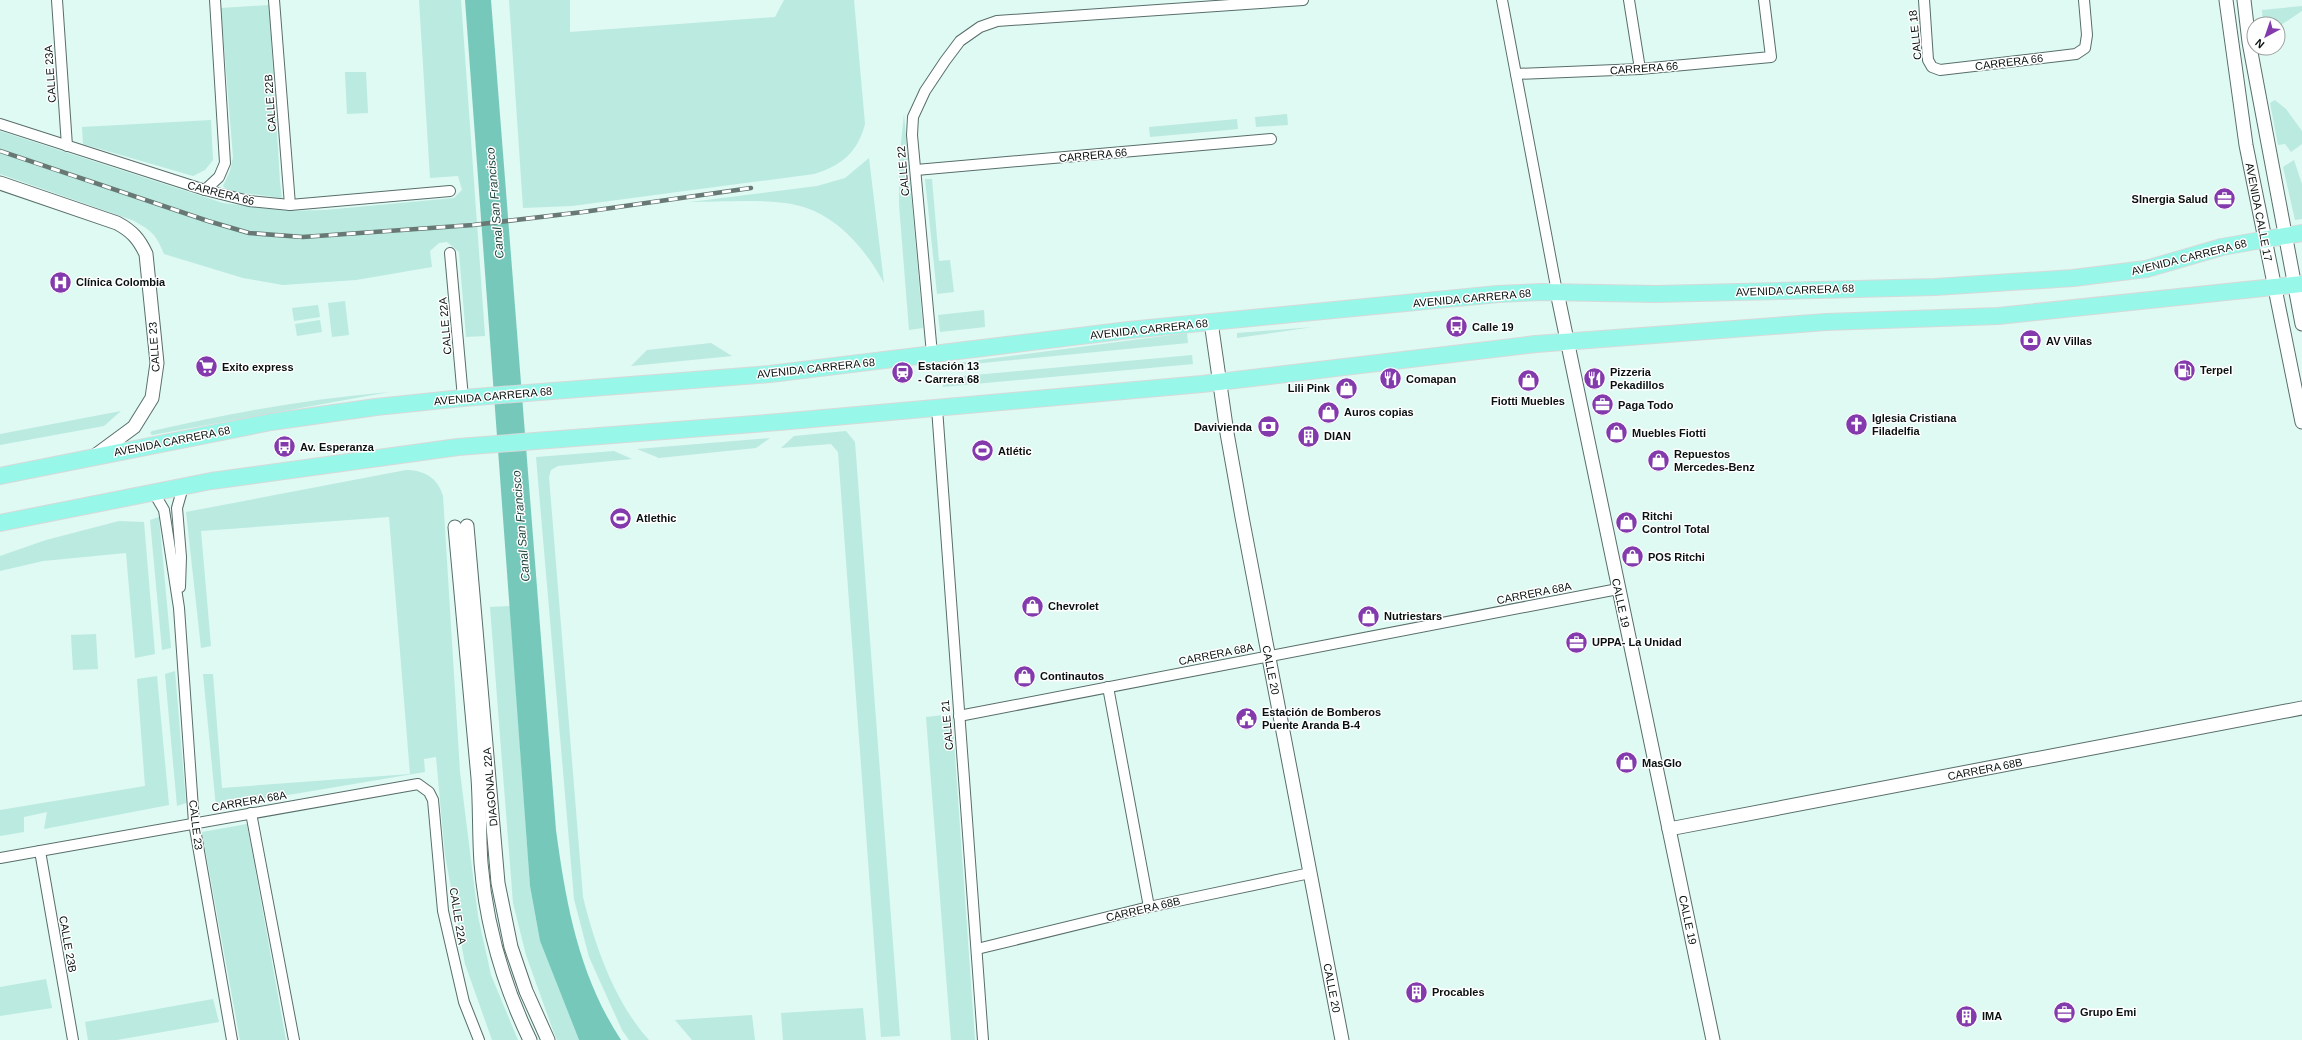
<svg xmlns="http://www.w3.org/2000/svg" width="2302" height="1040" font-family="Arial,sans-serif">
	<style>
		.green { fill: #bbeae0 }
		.water { fill: #76c9ba }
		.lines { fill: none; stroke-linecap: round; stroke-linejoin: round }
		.minor-casing { stroke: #586e6a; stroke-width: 12 }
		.tertiary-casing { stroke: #586e6a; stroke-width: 15 }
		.primary-casing { stroke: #d7d9d9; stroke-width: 18 }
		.minor { stroke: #fff; stroke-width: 10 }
		.tertiary { stroke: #fff; stroke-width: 13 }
		.primary { stroke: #97f8e9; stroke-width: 16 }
		.rail-casing { stroke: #687975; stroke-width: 4.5 }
		.rail { stroke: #fff; stroke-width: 3; stroke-dasharray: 9; stroke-linecap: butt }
		.labels { text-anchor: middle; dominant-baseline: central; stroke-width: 3; stroke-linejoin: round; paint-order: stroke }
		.street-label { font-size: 11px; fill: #08110f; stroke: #fff }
		.poi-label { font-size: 11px; font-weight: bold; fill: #08110f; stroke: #fff; text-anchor: start }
		.water-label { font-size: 12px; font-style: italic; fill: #1d443d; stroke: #fff }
	</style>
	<rect width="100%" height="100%" fill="#dff9f3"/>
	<g class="green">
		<path d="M 419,0 L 461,0 L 485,336 L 466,337 L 459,252 L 447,242 L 439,243 L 430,251 L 432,267 L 356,280 L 283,285 L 243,278 L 164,254 C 156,234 151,230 132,220 L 0,174 L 0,131 L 223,203 L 287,211 L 325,210 L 454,198 L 462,190 L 458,176 L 430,178 Z"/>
		<path d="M 509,0 L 570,0 L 570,32 L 775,17 L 784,0 L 854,0 L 865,124 C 858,152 841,166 814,174 L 572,206 L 523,208 Z"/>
		<path d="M 269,5 L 280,182 L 282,198 L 228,191 L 223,186 L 230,171 L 233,157 L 221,8 Z"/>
		<path d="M 2302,6 L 2302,11 L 2278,27 L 2278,24 L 2263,24 L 2262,10 Z"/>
		<path d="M 345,72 L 366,72 L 368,113 L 347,114 Z"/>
		<path d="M 2275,100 L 2286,109 L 2302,131 L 2302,144 L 2291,152 L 2285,144 L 2278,145 L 2270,103 Z"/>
		<path d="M 904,114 L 923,328 L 909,330 L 899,204 L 899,162 Z"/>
		<path d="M 1287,114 L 1288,125 L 1256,127 L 1255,117 Z"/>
		<path d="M 1237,119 L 1238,129 L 1150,137 L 1149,127 Z"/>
		<path d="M 211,120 L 213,160 L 205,170 L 193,176 L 83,144 L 82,127 Z"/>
		<path d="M 869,158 L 884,283 C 866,250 838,216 800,206 C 772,198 721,202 690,202 L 817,186 L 845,178 Z"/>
		<path d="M 2294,160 L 2302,184 L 2302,219 L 2295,220 L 2283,167 Z"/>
		<path d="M 925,179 L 932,179 L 939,261 L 950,260 L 954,292 L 937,294 Z"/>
		<path d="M 345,301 L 349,335 L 332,337 L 328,303 Z"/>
		<path d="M 318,305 L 320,317 L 294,321 L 292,308 Z"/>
		<path d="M 984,310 L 985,327 L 940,332 L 938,315 Z"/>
		<path d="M 320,320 L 322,332 L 297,336 L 295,324 Z"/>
		<path d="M 1313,327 L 1237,338 L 1237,333 Z"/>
		<path d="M 1187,333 L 1188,343 L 942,367 L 941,365 Z"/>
		<path d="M 711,343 L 732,356 L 631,366 L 647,350 Z"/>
		<path d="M 1192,355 L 1193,364 L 943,387 L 942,378 Z"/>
		<path d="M 389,392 L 152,435 L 150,433 L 152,431 C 230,413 309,399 389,392 Z"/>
		<path d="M 121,411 L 104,426 L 0,445 L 0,434 Z"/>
		<path d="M 846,431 L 855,442 L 900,1036 L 881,1037 L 838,452 L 831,444 L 781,448 L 794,436 Z"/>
		<path d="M 770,438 L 756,448 L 659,458 L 637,449 Z"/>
		<path d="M 614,451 L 632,459 L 558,466 L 551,470 L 549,477 L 583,897 C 595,946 615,1003 649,1040 L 629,1040 L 622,1030 L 589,957 L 574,899 L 536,457 Z"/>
		<path d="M 406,470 C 424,470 438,478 443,496 L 460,772 L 478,916 L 491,975 L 518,1040 L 492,1040 L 465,964 L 445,855 L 436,757 L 424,759 L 425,772 L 216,807 L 203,674 L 213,674 L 222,788 L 410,774 L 389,517 L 201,531 L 211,646 L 201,648 L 186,512 Z"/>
		<path d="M 159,517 L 171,648 L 162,650 L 150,520 Z"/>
		<path d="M 119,521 L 144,522 L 155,654 L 135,658 L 126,553 L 43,561 L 0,571 L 0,556 L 46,540 Z"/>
		<path d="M 510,606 L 530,886 L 540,941 L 579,1040 L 557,1040 L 554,1033 L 526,955 L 513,903 L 490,607 Z"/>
		<path d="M 96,634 L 98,669 L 73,670 L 71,635 Z"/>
		<path d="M 175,671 L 186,803 L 177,806 L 165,674 Z"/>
		<path d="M 157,676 L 169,805 L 44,829 L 47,812 L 24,817 L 24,832 L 0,836 L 0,810 L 145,786 L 137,679 Z"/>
		<path d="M 952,714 L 975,1040 L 951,1040 L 926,717 Z"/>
		<path d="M 247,824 L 286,1040 L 240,1040 L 202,832 Z"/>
		<path d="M 46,979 L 52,1008 L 0,1016 L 0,987 Z"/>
		<path d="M 213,999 L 219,1022 L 117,1040 L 88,1040 L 85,1022 Z"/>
		<path d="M 863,1008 L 866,1040 L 783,1040 L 781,1013 Z"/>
		<path d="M 752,1015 L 755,1040 L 692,1040 L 675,1020 Z"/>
	</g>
	<path class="water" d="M 465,0 L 491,0 L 556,830 C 566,904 579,976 621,1040 L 579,1040 L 540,941 L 530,886 Z"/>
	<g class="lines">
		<defs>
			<g id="minor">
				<path d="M 57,0 L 67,146"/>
				<path d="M 274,0 L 290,205"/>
				<path d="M 1502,0 L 1557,292"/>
				<path d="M 1629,0 L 1640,69"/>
				<path d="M 1924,0 L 1928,60 L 1932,67 L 1940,70 L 2076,54 L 2085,48 L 2087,35 L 2084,0"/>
				<path d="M 1516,74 L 1640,69 L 1771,57 L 1764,0"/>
				<path d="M 0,124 L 205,190 L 249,201 L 290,205 L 450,191"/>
				<path d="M 916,170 L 1271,139"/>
				<path d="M 205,190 L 219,177 L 225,163 L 215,0"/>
				<path d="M 450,253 L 463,398"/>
				<path d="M 932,354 L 912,135 L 913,117 L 925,91 L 945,61 L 960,41 L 980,27 L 997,21 L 1303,0"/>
				<path d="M 937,408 L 983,1040"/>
				<path d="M 150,493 L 157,498 L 164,510 L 179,608 L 194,823 L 232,1040"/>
				<path d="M 180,587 L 181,557 L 177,508 L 183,487"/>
				<path d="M 1108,687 L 1149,907"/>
				<path d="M 959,716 L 1618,589"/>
				<path d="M 251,813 L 294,1040"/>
				<path d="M 40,851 L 73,1040"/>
				<path d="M 0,858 L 418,784 L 429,792 L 433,800 L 443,911 L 464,1002 L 479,1040"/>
				<path d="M 977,949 L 1149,907 L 1310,873"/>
			</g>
			<g id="tertiary">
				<path d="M 2226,0 L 2246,145 L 2302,422"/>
				<path d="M 2244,0 L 2249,42 L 2302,324"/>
				<path d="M 0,183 L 117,223 C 132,231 139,239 146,254 L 157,363 L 152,398 L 134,427 L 96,455"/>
				<path d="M 1557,292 L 1713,1040"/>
				<path d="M 1211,322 L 1227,433 L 1242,517 L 1342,1040"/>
				<path d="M 467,526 L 498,883 L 511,947 L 526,991 L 548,1040"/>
				<path d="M 455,527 C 463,611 470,694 478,778 C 480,806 479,835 481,863 C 486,924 503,984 530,1040"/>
				<path d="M 1669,829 L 2302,708"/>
			</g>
			<g id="primary">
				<path d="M 0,476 L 271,422 L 376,407 L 463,398 L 770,374 L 1129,330 L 1498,294 L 1543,292 L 1656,294 L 1935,287 L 2073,278 L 2146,269 L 2222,247 L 2302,233"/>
				<path d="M 0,523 L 211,481 L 458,447 L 779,422 L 1202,384 L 1536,344 L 1826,322 L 1998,316 L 2302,284"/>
			</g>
		</defs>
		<use href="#minor" class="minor-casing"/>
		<use href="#tertiary" class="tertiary-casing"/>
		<use href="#primary" class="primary-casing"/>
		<use href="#minor" class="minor"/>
		<use href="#tertiary" class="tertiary"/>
		<use href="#primary" class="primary"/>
		<defs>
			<path id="rail" d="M 0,151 L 208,221 L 249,233 L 303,237 L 473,225 L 583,212 L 751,188"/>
		</defs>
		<use href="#rail" class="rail-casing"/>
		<use href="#rail" class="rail"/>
	</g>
	<defs>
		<symbol id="office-disc" viewBox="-11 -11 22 22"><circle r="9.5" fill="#823aac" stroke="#fff"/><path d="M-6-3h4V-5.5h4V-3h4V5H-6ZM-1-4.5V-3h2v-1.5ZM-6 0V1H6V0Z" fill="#fff"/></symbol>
		<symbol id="hospital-disc" viewBox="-11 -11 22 22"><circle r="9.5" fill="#823aac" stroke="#fff"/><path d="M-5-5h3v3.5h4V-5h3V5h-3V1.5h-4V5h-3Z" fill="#fff"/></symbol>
		<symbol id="bus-disc" viewBox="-11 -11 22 22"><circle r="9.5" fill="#823aac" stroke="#fff"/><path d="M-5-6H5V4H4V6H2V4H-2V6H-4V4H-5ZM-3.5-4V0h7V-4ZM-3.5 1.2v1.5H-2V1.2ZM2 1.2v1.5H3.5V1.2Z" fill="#fff"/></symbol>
		<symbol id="bank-disc" viewBox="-11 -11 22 22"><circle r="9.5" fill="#823aac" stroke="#fff"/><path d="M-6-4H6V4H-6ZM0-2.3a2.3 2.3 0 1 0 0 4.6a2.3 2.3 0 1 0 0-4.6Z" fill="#fff"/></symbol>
		<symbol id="supermarket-disc" viewBox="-11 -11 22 22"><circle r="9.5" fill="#823aac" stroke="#fff"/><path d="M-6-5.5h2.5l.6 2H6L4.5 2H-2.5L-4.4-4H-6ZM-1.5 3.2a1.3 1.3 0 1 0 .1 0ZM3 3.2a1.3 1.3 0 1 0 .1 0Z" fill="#fff"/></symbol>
		<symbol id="fuel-disc" viewBox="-11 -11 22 22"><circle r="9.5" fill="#823aac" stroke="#fff"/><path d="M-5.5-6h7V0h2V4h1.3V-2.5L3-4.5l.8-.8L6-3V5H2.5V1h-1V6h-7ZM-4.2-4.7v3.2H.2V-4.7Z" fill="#fff"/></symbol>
		<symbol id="station-disc" viewBox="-11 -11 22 22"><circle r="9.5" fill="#823aac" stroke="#fff"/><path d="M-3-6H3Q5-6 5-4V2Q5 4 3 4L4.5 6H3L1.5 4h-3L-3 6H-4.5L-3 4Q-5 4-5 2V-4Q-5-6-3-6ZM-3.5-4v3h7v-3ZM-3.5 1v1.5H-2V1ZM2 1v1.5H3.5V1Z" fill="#fff"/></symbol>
		<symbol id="restaurant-disc" viewBox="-11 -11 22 22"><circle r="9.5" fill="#823aac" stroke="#fff"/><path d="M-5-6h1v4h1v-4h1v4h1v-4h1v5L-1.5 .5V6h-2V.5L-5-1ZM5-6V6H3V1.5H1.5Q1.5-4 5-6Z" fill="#fff"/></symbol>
		<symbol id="shop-disc" viewBox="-11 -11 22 22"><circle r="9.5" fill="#823aac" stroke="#fff"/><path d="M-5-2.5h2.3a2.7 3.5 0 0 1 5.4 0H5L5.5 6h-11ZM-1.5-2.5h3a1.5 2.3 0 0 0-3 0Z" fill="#fff"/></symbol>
		<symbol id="church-disc" viewBox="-11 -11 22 22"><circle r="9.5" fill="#823aac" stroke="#fff"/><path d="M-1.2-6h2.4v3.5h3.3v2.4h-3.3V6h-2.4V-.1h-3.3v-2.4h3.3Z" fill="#fff"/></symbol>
		<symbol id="building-disc" viewBox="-11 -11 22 22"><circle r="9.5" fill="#823aac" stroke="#fff"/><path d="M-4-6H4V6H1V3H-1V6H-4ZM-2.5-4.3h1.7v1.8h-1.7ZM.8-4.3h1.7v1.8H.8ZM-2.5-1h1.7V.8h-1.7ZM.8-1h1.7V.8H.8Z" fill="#fff"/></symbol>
		<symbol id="stadium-disc" viewBox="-11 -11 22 22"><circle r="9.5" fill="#823aac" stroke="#fff"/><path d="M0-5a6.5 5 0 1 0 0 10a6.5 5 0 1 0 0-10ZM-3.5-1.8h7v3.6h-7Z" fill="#fff"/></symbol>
		<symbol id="civic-disc" viewBox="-11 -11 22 22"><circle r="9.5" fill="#823aac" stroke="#fff"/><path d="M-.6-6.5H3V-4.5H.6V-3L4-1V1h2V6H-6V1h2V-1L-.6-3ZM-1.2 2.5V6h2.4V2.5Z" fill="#fff"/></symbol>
	</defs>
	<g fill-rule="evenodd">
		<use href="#office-disc" x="2212" y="186" width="25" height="25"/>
		<use href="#hospital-disc" x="48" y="270" width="25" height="25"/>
		<use href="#bus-disc" x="1444" y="314" width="25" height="25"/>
		<use href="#bank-disc" x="2018" y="328" width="25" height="25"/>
		<use href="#supermarket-disc" x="194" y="354" width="25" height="25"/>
		<use href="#fuel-disc" x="2172" y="358" width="25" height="25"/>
		<use href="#station-disc" x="890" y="360" width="25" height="25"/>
		<use href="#restaurant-disc" x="1582" y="366" width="25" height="25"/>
		<use href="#restaurant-disc" x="1378" y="366" width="25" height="25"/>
		<use href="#shop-disc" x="1516" y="368" width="25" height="25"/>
		<use href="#shop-disc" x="1334" y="376" width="25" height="25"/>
		<use href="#office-disc" x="1590" y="392" width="25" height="25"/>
		<use href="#shop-disc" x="1316" y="400" width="25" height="25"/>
		<use href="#church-disc" x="1844" y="412" width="25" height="25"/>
		<use href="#bank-disc" x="1256" y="414" width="25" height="25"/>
		<use href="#shop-disc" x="1604" y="420" width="25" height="25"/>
		<use href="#building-disc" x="1296" y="424" width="25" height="25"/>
		<use href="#bus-disc" x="272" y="434" width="25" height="25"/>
		<use href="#stadium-disc" x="970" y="438" width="25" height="25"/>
		<use href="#shop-disc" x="1646" y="448" width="25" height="25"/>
		<use href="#stadium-disc" x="608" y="506" width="25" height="25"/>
		<use href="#shop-disc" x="1614" y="510" width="25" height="25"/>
		<use href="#shop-disc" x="1620" y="544" width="25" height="25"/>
		<use href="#shop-disc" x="1020" y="594" width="25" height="25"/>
		<use href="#shop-disc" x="1356" y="604" width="25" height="25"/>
		<use href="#office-disc" x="1564" y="630" width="25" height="25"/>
		<use href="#shop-disc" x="1012" y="664" width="25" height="25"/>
		<use href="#civic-disc" x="1234" y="706" width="25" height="25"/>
		<use href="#shop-disc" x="1614" y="750" width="25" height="25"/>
		<use href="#building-disc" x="1404" y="980" width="25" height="25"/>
		<use href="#office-disc" x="2052" y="1000" width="25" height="25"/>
		<use href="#building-disc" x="1954" y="1004" width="25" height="25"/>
	</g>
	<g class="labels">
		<g class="street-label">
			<text transform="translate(1915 35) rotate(-96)">CALLE 18</text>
			<text transform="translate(2009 62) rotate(-7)">CARRERA 66</text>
			<text transform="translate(1644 68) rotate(-4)">CARRERA 66</text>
			<text transform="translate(50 74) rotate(-94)">CALLE 23A</text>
			<text transform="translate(270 103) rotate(-94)">CALLE 22B</text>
			<text transform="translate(1093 155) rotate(-5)">CARRERA 66</text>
			<text transform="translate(903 171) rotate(-95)">CALLE 22</text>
			<text transform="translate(221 193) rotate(14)">CARRERA 66</text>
			<text transform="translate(2259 212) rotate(79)">AVENIDA CALLE 17</text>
			<text transform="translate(2189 257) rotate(-14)">AVENIDA CARRERA 68</text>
			<text transform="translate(1795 290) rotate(-2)">AVENIDA CARRERA 68</text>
			<text transform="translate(1472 298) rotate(-5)">AVENIDA CARRERA 68</text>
			<text transform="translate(445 326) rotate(-95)">CALLE 22A</text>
			<text transform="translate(1149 329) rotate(-6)">AVENIDA CARRERA 68</text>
			<text transform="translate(154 347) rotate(-94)">CALLE 23</text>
			<text transform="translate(816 368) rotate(-6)">AVENIDA CARRERA 68</text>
			<text transform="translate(493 396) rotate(-5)">AVENIDA CARRERA 68</text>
			<text transform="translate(172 441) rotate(-11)">AVENIDA CARRERA 68</text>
			<text transform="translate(1534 593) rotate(-11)">CARRERA 68A</text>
			<text transform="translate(1621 603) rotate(78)">CALLE 19</text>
			<text transform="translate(1216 654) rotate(-11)">CARRERA 68A</text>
			<text transform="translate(1271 670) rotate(79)">CALLE 20</text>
			<text transform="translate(947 725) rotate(-95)">CALLE 21</text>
			<text transform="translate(1985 769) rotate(-11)">CARRERA 68B</text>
			<text transform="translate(490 787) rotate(-95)">DIAGONAL 22A</text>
			<text transform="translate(249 801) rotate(-10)">CARRERA 68A</text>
			<text transform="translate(196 825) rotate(83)">CALLE 23</text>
			<text transform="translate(1143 909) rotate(-13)">CARRERA 68B</text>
			<text transform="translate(458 916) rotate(81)">CALLE 22A</text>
			<text transform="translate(1688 920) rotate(78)">CALLE 19</text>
			<text transform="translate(68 944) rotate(80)">CALLE 23B</text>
			<text transform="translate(1332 988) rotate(79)">CALLE 20</text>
		</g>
		<g class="poi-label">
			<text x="2208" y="199" text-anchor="end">SInergia Salud</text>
			<text x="76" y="282">Clínica Colombia</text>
			<text x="1472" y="327">Calle 19</text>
			<text x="2046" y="341">AV Villas</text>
			<text x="918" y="366">Estación 13<tspan x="918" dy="13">- Carrera 68</tspan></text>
			<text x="222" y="367">Exito express</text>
			<text x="2200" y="370">Terpel</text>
			<text x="1610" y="372">Pizzeria<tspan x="1610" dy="13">Pekadillos</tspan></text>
			<text x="1406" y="379">Comapan</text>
			<text x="1330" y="388" text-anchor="end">Lili Pink</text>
			<text x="1528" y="401" text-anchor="middle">Fiotti Muebles</text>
			<text x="1618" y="405">Paga Todo</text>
			<text x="1344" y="412">Auros copias</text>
			<text x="1872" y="418">Iglesia Cristiana<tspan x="1872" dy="13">Filadelfia</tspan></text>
			<text x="1252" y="427" text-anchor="end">Davivienda</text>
			<text x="1632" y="433">Muebles Fiotti</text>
			<text x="1324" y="436">DIAN</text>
			<text x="300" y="447">Av. Esperanza</text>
			<text x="998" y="451">Atlétic</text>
			<text x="1674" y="454">Repuestos<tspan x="1674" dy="13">Mercedes-Benz</tspan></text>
			<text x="1642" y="516">Ritchi<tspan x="1642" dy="13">Control Total</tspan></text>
			<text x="636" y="518">Atlethic</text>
			<text x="1648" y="557">POS Ritchi</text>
			<text x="1048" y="606">Chevrolet</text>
			<text x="1384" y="616">Nutriestars</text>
			<text x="1592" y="642">UPPA- La Unidad</text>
			<text x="1040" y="676">Continautos</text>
			<text x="1262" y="712">Estación de Bomberos<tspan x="1262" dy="13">Puente Aranda B-4</tspan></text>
			<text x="1642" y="763">MasGlo</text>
			<text x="1432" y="992">Procables</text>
			<text x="2080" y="1012">Grupo Emi</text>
			<text x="1982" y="1016">IMA</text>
		</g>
		<g class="water-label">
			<text transform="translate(495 203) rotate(-95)">Canal San Francisco</text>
			<text transform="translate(521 526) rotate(-95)">Canal San Francisco</text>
		</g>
	</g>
	<g transform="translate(2266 36) rotate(220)"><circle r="19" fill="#ffffff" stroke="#9ca09f"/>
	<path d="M0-3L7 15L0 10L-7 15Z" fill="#823aac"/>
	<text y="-6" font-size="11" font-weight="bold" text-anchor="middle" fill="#08110f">N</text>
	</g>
</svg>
